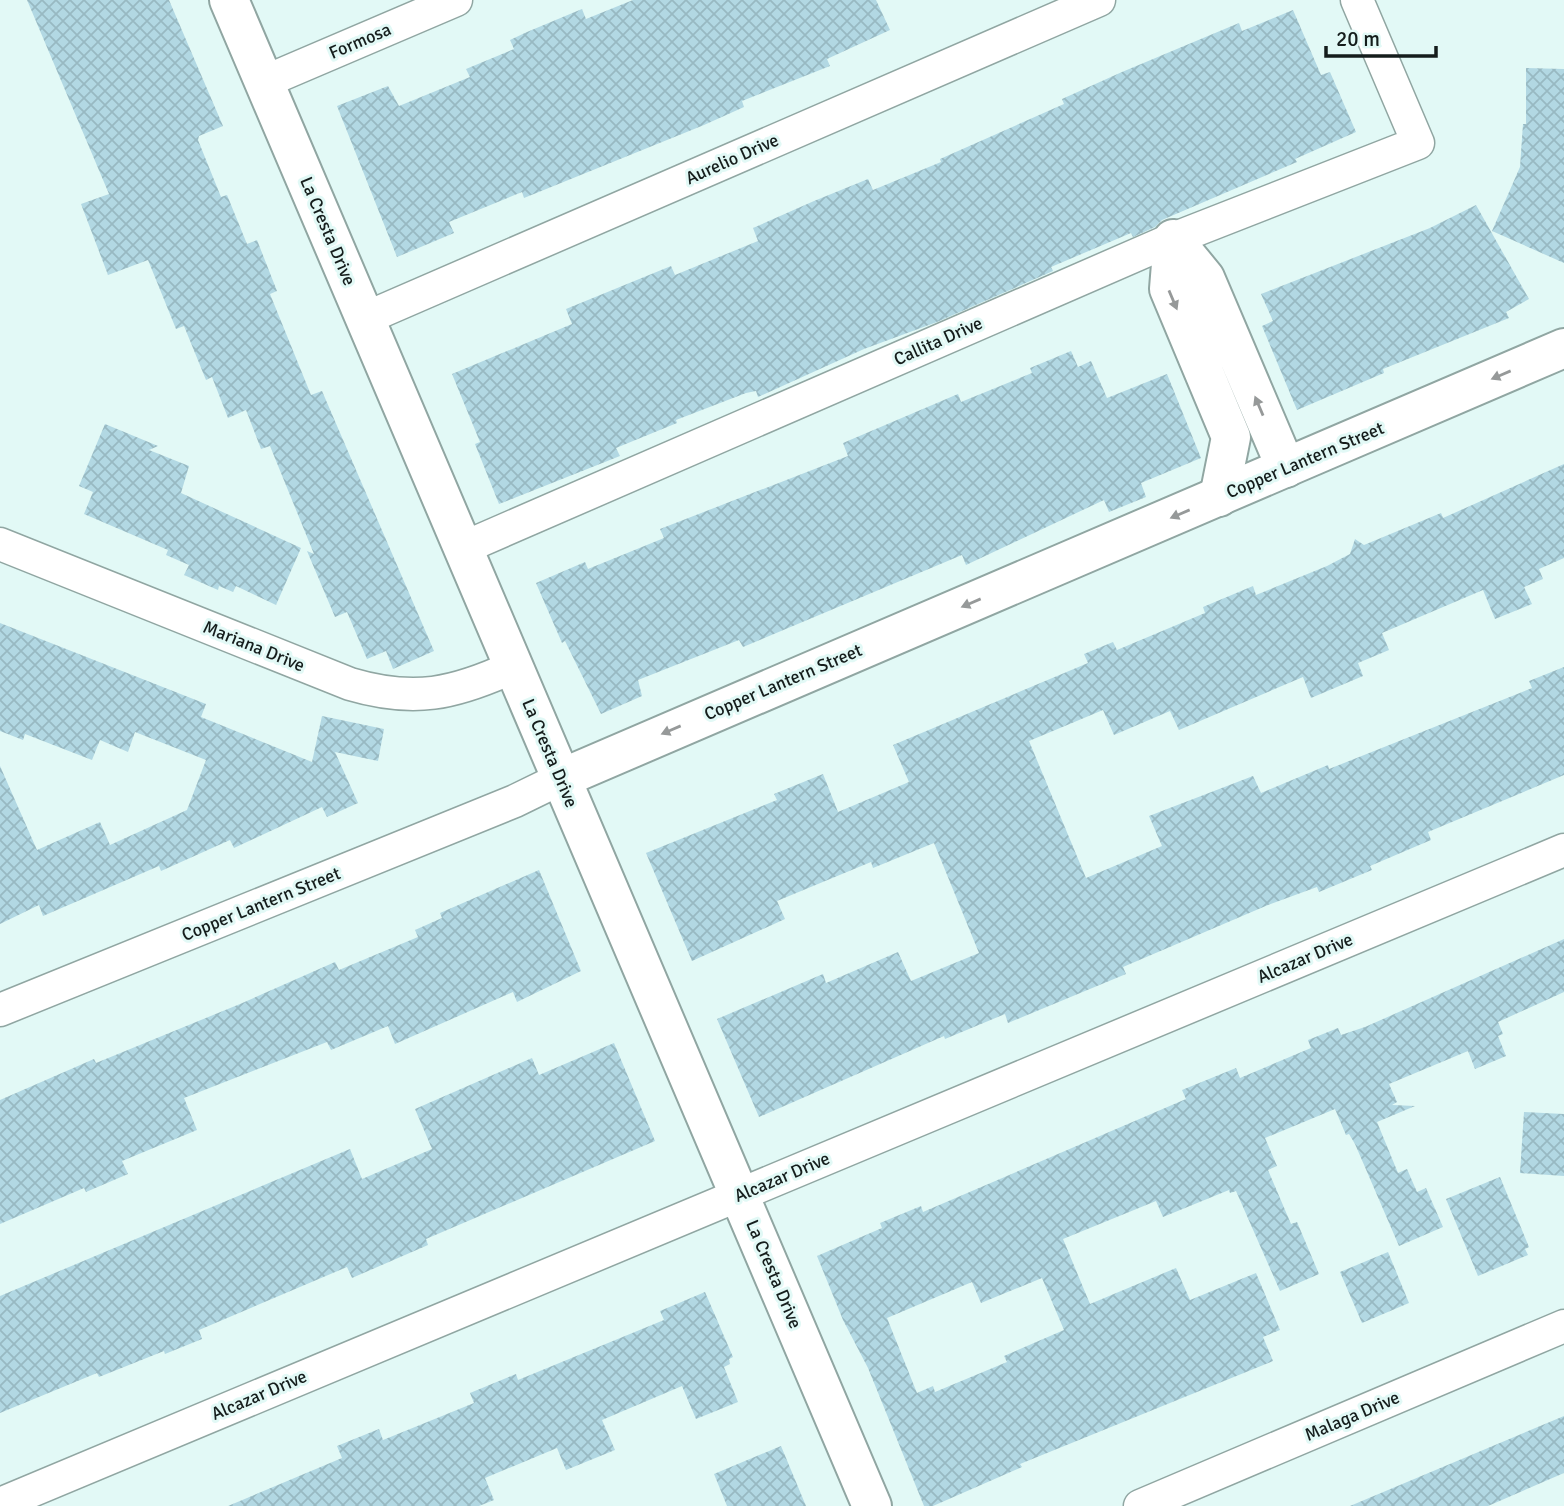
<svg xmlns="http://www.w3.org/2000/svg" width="1564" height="1506" font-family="Signika,sans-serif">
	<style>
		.building { fill: url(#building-cross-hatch); fill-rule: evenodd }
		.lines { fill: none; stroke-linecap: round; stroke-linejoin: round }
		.minor-casing { stroke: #90a6a2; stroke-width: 35 }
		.tertiary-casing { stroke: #90a6a2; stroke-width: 42 }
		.minor { stroke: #fff; stroke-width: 32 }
		.tertiary { stroke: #fff; stroke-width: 38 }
		.oneway { fill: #969999 }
		.labels { text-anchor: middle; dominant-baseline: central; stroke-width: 6; stroke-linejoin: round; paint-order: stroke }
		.street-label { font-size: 18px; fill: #151d1c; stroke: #e2f9f6 }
	</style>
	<defs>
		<pattern id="building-cross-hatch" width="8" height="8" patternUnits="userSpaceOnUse" patternTransform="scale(1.75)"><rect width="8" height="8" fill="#b2d8e3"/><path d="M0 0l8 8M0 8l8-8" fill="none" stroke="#98b9c2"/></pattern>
	</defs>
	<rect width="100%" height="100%" fill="#e2f9f6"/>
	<g class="building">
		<path d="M 27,0 L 169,0 L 223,126 L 199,136 L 198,140 L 221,197 L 227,195 L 247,244 L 257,240 L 277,291 L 270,294 L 311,395 L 322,391 L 434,651 L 393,669 L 386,651 L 367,659 L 347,612 L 335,617 L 307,551 L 314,554 L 270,446 L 261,449 L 246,410 L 228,418 L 212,377 L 206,380 L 184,326 L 176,329 L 148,260 L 108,275 L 81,204 L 109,194 Z"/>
		<path d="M 633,0 L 876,0 L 890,30 L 827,59 L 830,66 L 742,101 L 744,107 L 704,125 L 524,198 L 522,192 L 449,222 L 454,233 L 397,257 L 337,106 L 388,86 L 399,106 L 470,77 L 466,69 L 514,49 L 510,40 L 527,32 L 582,9 L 586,19 Z"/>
		<path d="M 1293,10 L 1321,75 L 1330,72 L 1356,132 L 1295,159 L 1297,162 L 1162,220 L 1155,227 L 1133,237 L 1131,233 L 1051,267 L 1053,271 L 937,322 L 864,349 L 758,397 L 756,391 L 746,393 L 676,420 L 677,423 L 616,448 L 620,456 L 499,504 L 475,444 L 480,442 L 452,374 L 572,324 L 566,309 L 671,266 L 675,275 L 758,241 L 753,228 L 814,201 L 868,179 L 873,190 L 941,162 L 940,159 L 1064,104 L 1062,99 L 1122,72 L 1239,23 L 1242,31 Z"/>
		<path d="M 1526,68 L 1564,69 L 1564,263 L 1492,231 L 1520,167 L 1523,124 L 1526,124 Z"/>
		<path d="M 1476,205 L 1529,299 L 1506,312 L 1509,318 L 1383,369 L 1384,373 L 1297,410 L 1262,326 L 1273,321 L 1261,294 L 1430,228 Z"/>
		<path d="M 1071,351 L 1078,367 L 1091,361 L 1107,398 L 1167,374 L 1201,458 L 1141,483 L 1146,497 L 1109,512 L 1104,500 L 966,565 L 962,555 L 743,647 L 739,640 L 638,680 L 642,696 L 601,714 L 565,641 L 562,643 L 536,583 L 585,562 L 588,569 L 664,538 L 660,529 L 848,456 L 843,443 L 958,394 L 961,402 L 1032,373 L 1030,368 Z"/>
		<path d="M 105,424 L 158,446 L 149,450 L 189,466 L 181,493 L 301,548 L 276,605 L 236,586 L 233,592 L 219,586 L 218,590 L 184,575 L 189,565 L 166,555 L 168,550 L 84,514 L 93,492 L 79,486 Z"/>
		<path d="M 1564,464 L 1564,558 L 1539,569 L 1543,579 L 1524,587 L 1532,604 L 1495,619 L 1483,590 L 1382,633 L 1389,650 L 1358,663 L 1363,676 L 1311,698 L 1303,677 L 1179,730 L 1170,711 L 1114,735 L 1103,710 L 1029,741 L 1086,878 L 1162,846 L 1149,816 L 1253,776 L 1261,793 L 1328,765 L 1329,769 L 1532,688 L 1529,681 L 1564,667 L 1564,775 L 1428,832 L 1431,840 L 1370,866 L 1372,870 L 1319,892 L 1317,887 L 1268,905 L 1123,967 L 1126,974 L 1008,1023 L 1005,1014 L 945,1039 L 944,1036 L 759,1117 L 717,1019 L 823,974 L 826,983 L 898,952 L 911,981 L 979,953 L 934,843 L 873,868 L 871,862 L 777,901 L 785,919 L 692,961 L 646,853 L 777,800 L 774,794 L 823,774 L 838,812 L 909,782 L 893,745 L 1088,663 L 1084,654 L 1113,642 L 1117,650 L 1205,613 L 1203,607 L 1253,586 L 1256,595 L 1327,566 L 1350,554 L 1355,539 L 1364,545 L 1441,513 L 1443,518 Z"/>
		<path d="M 0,623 L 206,704 L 201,717 L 312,762 L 322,716 L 384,729 L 378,761 L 335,752 L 358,803 L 327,817 L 322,807 L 234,848 L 230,840 L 161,871 L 159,866 L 43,916 L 39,905 L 0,924 L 0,766 L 37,850 L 100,822 L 110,845 L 187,810 L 206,760 L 135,732 L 128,752 L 100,740 L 92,760 L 25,734 L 23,740 L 0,731 Z"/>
		<path d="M 539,870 L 581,971 L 517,1002 L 513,992 L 395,1044 L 388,1026 L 331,1050 L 327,1042 L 184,1098 L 197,1130 L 122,1161 L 128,1174 L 86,1192 L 84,1188 L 0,1224 L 0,1100 L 94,1059 L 96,1063 L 240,1004 L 335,962 L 339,970 L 418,937 L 415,930 L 442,918 L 440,913 Z"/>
		<path d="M 1564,939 L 1564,992 L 1498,1022 L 1503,1034 L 1498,1036 L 1506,1056 L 1475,1069 L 1468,1051 L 1389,1084 L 1397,1102 L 1392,1105 L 1415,1106 L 1377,1122 L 1398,1173 L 1407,1169 L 1417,1192 L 1426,1188 L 1443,1227 L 1399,1246 L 1355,1144 L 1349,1134 L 1346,1135 L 1335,1109 L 1265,1138 L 1277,1166 L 1268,1170 L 1291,1224 L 1297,1222 L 1319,1274 L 1280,1291 L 1236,1191 L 1230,1193 L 1229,1190 L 1163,1217 L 1156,1201 L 1063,1239 L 1090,1304 L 1176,1268 L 1190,1300 L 1256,1273 L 1280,1330 L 1263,1337 L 1273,1361 L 1020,1464 L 1022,1467 L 933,1506 L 924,1506 L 868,1368 L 843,1320 L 817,1256 L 882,1228 L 880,1223 L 921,1206 L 923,1212 L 1186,1099 L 1182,1090 L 1236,1068 L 1240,1078 L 1311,1048 L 1308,1040 L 1338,1028 L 1341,1035 L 1365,1027 ZM 1042,1278 L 1064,1330 L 1004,1356 L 1007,1362 L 935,1392 L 933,1386 L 917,1393 L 887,1318 L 972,1282 L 981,1303 Z"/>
		<path d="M 614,1043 L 655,1141 L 426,1239 L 428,1245 L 352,1278 L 347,1267 L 199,1330 L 202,1339 L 165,1354 L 164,1351 L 99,1377 L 97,1373 L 0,1413 L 0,1296 L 350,1149 L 362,1179 L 432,1149 L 415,1109 L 532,1058 L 539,1075 Z"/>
		<path d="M 1524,1112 L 1564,1114 L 1564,1176 L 1520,1173 Z"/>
		<path d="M 1500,1177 L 1529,1247 L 1525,1249 L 1528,1255 L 1478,1276 L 1446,1199 Z"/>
		<path d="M 1388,1252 L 1409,1303 L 1362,1323 L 1340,1272 Z"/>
		<path d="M 705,1292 L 733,1357 L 729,1359 L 730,1364 L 724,1367 L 738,1402 L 696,1419 L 682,1386 L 602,1420 L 615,1450 L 566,1470 L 557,1448 L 485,1478 L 494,1500 L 479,1506 L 228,1506 L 342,1458 L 337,1446 L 379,1429 L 383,1440 L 474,1403 L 470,1393 L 516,1374 L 518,1380 L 664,1320 L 660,1311 Z"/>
		<path d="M 1564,1416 L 1564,1473 L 1488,1506 L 1350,1506 Z"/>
		<path d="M 781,1446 L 806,1506 L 727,1506 L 714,1474 Z"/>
	</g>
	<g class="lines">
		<defs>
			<g id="minor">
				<path d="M 264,82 L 456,0"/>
				<path d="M 366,318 L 1099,0"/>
				<path d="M 0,544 L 350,684 C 414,703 454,694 513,667"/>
				<path d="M 463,548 L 1173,239 L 1418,143 L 1357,0"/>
				<path d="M 0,1010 L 515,801 L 560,779"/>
				<path d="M 0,1504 L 1564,850"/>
				<path d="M 1140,1506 L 1564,1326"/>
			</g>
			<g id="tertiary">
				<path d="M 229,0 L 872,1506"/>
				<path d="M 1219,497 L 1231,437 L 1169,289 L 1173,239 L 1205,278 L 1286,468"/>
				<path d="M 560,779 L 1564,348"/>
			</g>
		</defs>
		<use href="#minor" class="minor-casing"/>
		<use href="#tertiary" class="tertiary-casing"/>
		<use href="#minor" class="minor"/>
		<use href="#tertiary" class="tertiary"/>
	</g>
	<defs><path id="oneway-solid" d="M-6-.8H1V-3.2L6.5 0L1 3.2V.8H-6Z" transform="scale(1.75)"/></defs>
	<g class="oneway">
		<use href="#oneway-solid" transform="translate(1173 300) rotate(67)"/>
		<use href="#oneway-solid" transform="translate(1501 375) rotate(157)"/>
		<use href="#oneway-solid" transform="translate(1259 406) rotate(-113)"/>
		<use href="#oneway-solid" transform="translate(1180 514) rotate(157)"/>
		<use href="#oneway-solid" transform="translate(971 603) rotate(157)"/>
		<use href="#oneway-solid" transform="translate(671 730) rotate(157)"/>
	</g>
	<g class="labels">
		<g class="street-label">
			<text transform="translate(360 41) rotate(-23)">Formosa</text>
			<text transform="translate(732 159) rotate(-24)">Aurelio Drive</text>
			<text transform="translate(328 231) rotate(67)">La Cresta Drive</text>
			<text transform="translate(938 341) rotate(-24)">Callita Drive</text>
			<text transform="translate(1305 460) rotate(-23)">Copper Lantern Street</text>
			<text transform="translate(254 646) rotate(22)">Mariana Drive</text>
			<text transform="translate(783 682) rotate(-23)">Copper Lantern Street</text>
			<text transform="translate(550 753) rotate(67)">La Cresta Drive</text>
			<text transform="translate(261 904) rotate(-22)">Copper Lantern Street</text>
			<text transform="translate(1305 958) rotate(-23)">Alcazar Drive</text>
			<text transform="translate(782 1177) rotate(-23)">Alcazar Drive</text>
			<text transform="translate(774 1274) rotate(67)">La Cresta Drive</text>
			<text transform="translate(259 1395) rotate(-23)">Alcazar Drive</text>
			<text transform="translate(1352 1416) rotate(-23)">Malaga Drive</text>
		</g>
	</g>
	<path d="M1326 46v10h110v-10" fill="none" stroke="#151d1c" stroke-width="3.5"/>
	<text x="1336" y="46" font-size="21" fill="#151d1c" stroke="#e2f9f6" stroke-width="5" paint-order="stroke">20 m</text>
</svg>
